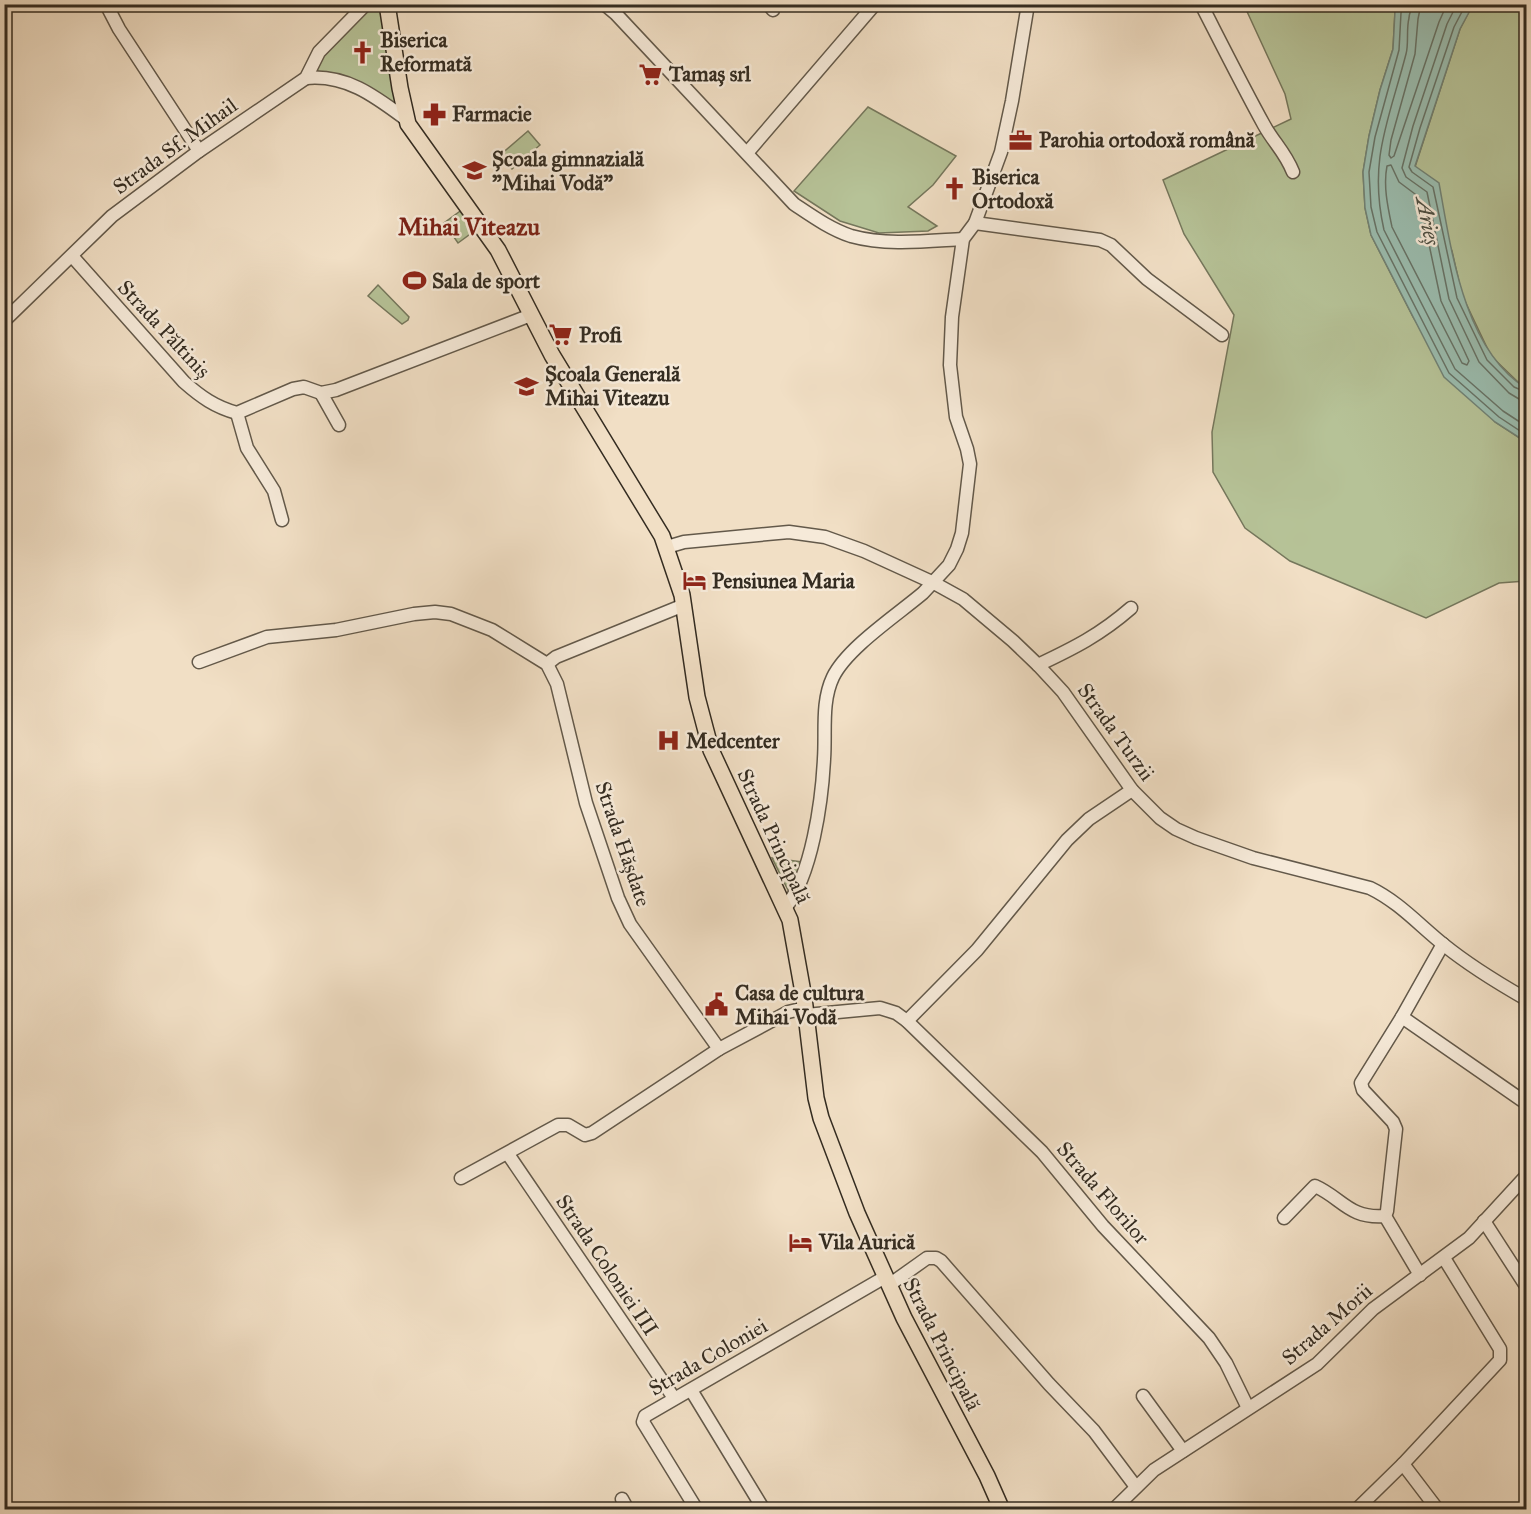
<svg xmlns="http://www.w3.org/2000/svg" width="1531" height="1514" font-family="'IM FELL Great Primer',serif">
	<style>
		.green { fill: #b6c297; stroke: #75775c; stroke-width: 1.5 }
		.water { fill: #9bbdaf; stroke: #728376; stroke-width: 1.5 }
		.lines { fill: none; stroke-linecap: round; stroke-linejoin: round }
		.shore { stroke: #687468; stroke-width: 1.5 }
		.minor-casing { stroke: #63594a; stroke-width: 15 }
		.major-casing { stroke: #342c21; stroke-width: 18 }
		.minor { stroke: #f6ead9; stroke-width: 12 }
		.major { stroke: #f1dfc5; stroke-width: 15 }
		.labels { text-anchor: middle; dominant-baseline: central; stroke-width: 5; stroke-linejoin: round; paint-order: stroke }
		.poi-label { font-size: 21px; font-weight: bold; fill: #342c21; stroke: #f6ead9; text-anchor: start }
		.street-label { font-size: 21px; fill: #342c21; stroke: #f6ead9 }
		.water-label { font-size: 22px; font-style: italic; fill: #4e5044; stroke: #f6ead9 }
		.quarter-label { font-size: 24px; font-weight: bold; fill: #7a1f14; stroke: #f6ead9 }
	</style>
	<rect width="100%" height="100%" fill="#f1dfc5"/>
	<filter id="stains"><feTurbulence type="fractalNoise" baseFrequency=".00333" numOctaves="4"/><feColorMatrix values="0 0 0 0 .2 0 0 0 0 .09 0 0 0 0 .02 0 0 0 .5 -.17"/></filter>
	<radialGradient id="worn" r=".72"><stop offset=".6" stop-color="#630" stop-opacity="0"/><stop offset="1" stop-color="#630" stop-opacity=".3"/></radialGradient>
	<g class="green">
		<path d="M 1473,4 L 1526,5 L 1526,388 L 1518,382 L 1491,356 L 1462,295 L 1452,251 L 1415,167 L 1460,29 Z"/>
		<path d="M 371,5 L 382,5 L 396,105 L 357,84 L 317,71 L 315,64 Z"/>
		<path d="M 1244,5 L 1400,5 L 1395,11 L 1393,49 L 1380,90 L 1369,136 L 1363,172 L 1365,208 L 1371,235 L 1413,317 L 1424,335 L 1495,422 L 1526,442 L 1526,581 L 1499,583 L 1426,618 L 1290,561 L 1245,528 L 1213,472 L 1212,432 L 1234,315 L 1184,234 L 1163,180 L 1291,119 L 1285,94 Z"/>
		<path d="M 868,107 L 956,156 L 933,185 L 908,207 L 937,226 L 928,231 L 879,233 L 840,221 L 794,191 Z"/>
		<path d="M 528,131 L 540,145 L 512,169 L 500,155 Z"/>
		<path d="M 463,209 L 477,229 L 458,243 L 444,223 Z"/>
		<path d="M 378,285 L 409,317 L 408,320 L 402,324 L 368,296 Z"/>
		<path d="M 772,858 L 802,862 L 799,879 L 789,892 Z"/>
	</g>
	<path class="water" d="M 1400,4 L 1473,5 L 1460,29 L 1415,166 L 1439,183 C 1451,249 1464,350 1526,388 L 1526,442 L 1495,422 L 1444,377 L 1371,235 L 1365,208 L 1363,172 L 1369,136 L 1380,90 L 1393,49 L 1395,11 Z"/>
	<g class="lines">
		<g class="shore">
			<path d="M 1404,4 L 1401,13 L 1399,50 L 1375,137 L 1369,172 L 1371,207 L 1377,232 L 1449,373 L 1499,417 L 1526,435"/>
			<path d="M 1412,4 C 1412,9 1409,13 1409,18 C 1406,30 1409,43 1406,54 C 1389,120 1368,160 1384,230 L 1455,369 L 1503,411 L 1526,426"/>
			<path d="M 1421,4 L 1418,19 L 1415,54 L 1391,140 L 1389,155 L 1391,158 L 1394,156 L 1439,22 L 1447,4"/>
			<path d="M 1457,4 L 1447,24 L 1413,126 L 1402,168 L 1406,177 L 1427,192 L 1449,299 L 1479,362 L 1509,393 L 1519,399 L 1526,400"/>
			<path d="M 1466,4 L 1454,27 L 1420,128 L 1409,167 L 1412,172 L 1433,187 L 1457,298 L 1487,360 L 1514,387 L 1526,392"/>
			<path d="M 1391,165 L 1399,182 L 1419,197 L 1441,301 L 1469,361 L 1467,365 L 1462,363 L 1392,227 C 1388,208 1383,186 1387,166 Z"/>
		</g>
		<defs>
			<g id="minor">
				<path d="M 106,4 L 119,29 L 199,151"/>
				<path d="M 604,4 L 616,14 L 794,204 C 812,216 830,229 851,236 C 887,246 927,241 963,239"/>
				<path d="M 768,4 L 773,10"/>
				<path d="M 1201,4 C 1222,45 1242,85 1264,125 C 1274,143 1285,152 1293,172"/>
				<path d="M 306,78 C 347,74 376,97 407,120"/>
				<path d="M 747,153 L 875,4"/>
				<path d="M 975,223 L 1100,240 L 1111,245 L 1147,279 L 1222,335"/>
				<path d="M 72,256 L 184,382 C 201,397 215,407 237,413 L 293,389 L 304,387 L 321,393 L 336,390 L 531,315"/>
				<path d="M 4,321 L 112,216 L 199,151 L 306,78 L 319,52 L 366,4"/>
				<path d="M 321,393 L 339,425"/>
				<path d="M 237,413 L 247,448 L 274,491 L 282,520"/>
				<path d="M 667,547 L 684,542 L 789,532 L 825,537 L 864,551 L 934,583 L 963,599 L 1013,641 L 1038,665 L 1063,692 L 1132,790 L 1160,818 L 1176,829 L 1196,838 L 1253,858 L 1370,888 C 1399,902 1419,925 1444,945 C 1470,966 1498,983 1526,999"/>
				<path d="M 199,662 L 267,637 L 336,630 L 414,614 L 435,612 L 451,614 L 492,630 L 547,664 L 557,684 L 586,803 L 618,898 L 630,924 L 719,1049"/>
				<path d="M 547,664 L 556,657 L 684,605"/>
				<path d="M 1038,665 C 1074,648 1100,635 1131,608"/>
				<path d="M 785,908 C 812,876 822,800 824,759 C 826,732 821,702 833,677 C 847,648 897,615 923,593 L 949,565 L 957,549 L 962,533 L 970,464 L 967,449 L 956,417 L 950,365 L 952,317 L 963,239 L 975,223 L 1001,152 L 1012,101 L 1028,4"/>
				<path d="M 806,1015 L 880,1008 L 896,1013 L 907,1021 L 1042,1152 L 1103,1226 L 1209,1338 L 1226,1363 L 1248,1408"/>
				<path d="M 1402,1017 L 1526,1103"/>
				<path d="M 907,1021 L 977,950 L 1067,840 L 1089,819 L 1132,790"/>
				<path d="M 508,1154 L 674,1398"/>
				<path d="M 461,1178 L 558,1125 L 568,1125 L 585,1135 L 592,1133 L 719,1049 L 788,1012 L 805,1008"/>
				<path d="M 1385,1216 L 1420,1275"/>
				<path d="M 1284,1218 L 1315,1186 C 1342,1198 1349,1219 1385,1216 L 1387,1211 L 1396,1129 L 1393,1122 L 1363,1090 L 1361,1083 L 1402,1017 L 1443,944"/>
				<path d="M 1484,1221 L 1526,1286"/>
				<path d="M 889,1285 L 927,1258 L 936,1258 L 941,1261 L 1049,1384 L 1094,1431 L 1136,1487"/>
				<path d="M 691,1390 L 764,1510"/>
				<path d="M 1143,1396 L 1183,1451"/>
				<path d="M 1403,1464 L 1438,1510"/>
				<path d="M 622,1499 L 628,1510"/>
				<path d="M 697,1510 L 643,1422 L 645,1416 L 885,1277"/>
				<path d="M 1113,1510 L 1154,1470 L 1317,1364 L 1373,1309 L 1469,1238 L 1526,1176"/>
				<path d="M 1356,1510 L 1403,1464 L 1500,1360 L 1500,1349 L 1444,1258"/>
			</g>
			<path id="major" d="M 387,4 L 400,88 L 408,124 L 498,250 L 552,355 L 662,536 L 682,595 L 697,697 L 711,750 L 790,920 L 804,998 L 816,1098 L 821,1118 L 857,1213 L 904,1318 L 987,1476 L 1002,1510"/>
		</defs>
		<use href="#minor" class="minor-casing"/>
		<use href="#major" class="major-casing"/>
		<use href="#minor" class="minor"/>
		<use href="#major" class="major"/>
	</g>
	<defs>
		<symbol id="church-bare" viewBox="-9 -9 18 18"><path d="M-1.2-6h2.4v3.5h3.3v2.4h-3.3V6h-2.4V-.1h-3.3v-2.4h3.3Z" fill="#8f2418" stroke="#f6ead9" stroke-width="2.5" paint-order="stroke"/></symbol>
		<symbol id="supermarket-bare" viewBox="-9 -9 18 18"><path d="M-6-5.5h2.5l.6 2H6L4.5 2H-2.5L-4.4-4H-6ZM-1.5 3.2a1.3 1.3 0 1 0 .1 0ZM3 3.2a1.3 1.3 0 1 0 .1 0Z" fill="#8f2418" stroke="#f6ead9" stroke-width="2.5" paint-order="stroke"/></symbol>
		<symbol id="pharmacy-bare" viewBox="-9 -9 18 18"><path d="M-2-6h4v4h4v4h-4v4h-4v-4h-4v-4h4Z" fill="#8f2418" stroke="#f6ead9" stroke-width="2.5" paint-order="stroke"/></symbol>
		<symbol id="office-bare" viewBox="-9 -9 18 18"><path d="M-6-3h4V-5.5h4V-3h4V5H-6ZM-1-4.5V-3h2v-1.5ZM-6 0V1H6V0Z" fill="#8f2418" stroke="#f6ead9" stroke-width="2.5" paint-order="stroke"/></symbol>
		<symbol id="school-bare" viewBox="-9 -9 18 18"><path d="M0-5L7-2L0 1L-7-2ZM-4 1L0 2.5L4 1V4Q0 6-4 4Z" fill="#8f2418" stroke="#f6ead9" stroke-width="2.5" paint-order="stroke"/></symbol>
		<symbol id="stadium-bare" viewBox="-9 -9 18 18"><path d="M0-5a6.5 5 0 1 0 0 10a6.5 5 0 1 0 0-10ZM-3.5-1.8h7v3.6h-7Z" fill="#8f2418" stroke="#f6ead9" stroke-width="2.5" paint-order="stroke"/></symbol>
		<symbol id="hotel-bare" viewBox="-9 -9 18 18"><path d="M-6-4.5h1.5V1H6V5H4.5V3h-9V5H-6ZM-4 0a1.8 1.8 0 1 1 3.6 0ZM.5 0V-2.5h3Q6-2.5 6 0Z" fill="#8f2418" stroke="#f6ead9" stroke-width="2.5" paint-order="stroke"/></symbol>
		<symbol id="hospital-bare" viewBox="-9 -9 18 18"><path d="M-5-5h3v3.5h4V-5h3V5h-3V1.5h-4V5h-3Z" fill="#8f2418" stroke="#f6ead9" stroke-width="2.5" paint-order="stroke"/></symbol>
		<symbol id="civic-bare" viewBox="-9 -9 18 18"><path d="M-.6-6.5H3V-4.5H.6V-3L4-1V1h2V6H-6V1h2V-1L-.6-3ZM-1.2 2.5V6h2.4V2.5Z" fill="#8f2418" stroke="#f6ead9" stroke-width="2.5" paint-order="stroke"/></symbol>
	</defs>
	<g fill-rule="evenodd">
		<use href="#church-bare" x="346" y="36" width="33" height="33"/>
		<use href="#supermarket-bare" x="634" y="58" width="33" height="33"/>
		<use href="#pharmacy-bare" x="418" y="98" width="33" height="33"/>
		<use href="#office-bare" x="1004" y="124" width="33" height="33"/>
		<use href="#school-bare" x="458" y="154" width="33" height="33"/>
		<use href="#church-bare" x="938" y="172" width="33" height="33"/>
		<use href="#stadium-bare" x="398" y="264" width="33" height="33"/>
		<use href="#supermarket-bare" x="544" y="318" width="33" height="33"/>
		<use href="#school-bare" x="510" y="370" width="33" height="33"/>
		<use href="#hotel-bare" x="678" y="564" width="33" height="33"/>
		<use href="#hospital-bare" x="652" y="724" width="33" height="33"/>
		<use href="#civic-bare" x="700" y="988" width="33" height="33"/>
		<use href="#hotel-bare" x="784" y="1226" width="33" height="33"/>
	</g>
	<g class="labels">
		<g class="poi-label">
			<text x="380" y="40">Biserica<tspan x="380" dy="24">Reformată</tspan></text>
			<text x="669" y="74">Tamaș srl</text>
			<text x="452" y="114">Farmacie</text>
			<text x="1039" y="140">Parohia ortodoxă română</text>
			<text x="492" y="159">Școala gimnazială<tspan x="492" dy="24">"Mihai Vodă"</tspan></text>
			<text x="972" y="177">Biserica<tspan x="972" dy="24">Ortodoxă</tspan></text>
			<text x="432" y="281">Sala de sport</text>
			<text x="579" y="335">Profi</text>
			<text x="545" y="374">Școala Generală<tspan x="545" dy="24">Mihai Viteazu</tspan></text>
			<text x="712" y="581">Pensiunea Maria</text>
			<text x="686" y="741">Medcenter</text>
			<text x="735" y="993">Casa de cultura<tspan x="735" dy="24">Mihai Vodă</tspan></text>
			<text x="819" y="1242">Vila Aurică</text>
		</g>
		<g class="street-label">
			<text transform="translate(175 146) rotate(-36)">Strada Sf. Mihail</text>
			<text transform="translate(164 329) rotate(47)">Strada Păltiniș</text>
			<text transform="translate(1116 732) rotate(54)">Strada Turzii</text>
			<text transform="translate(774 836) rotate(65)">Strada Principală</text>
			<text transform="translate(623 844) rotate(71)">Strada Hășdate</text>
			<text transform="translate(1103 1193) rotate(49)">Strada Florilor</text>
			<text transform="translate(607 1265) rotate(56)">Strada Coloniei III</text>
			<text transform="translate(1327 1324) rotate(-41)">Strada Morii</text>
			<text transform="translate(942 1344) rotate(63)">Strada Principală</text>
			<text transform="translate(708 1357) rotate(-30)">Strada Coloniei</text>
		</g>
		<g class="water-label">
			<text transform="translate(1428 221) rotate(79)">Arieș</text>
		</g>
		<g class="quarter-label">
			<text x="469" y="227">Mihai Viteazu</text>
		</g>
	</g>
	<rect width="1531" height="1514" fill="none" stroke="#f1dfc5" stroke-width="24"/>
	<rect x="6" y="6" width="1519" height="1502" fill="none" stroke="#342c21" stroke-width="3"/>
	<rect x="12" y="12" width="1507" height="1490" fill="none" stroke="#342c21" stroke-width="1.5"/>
	<rect width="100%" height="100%" filter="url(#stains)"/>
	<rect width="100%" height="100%" fill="url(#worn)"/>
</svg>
